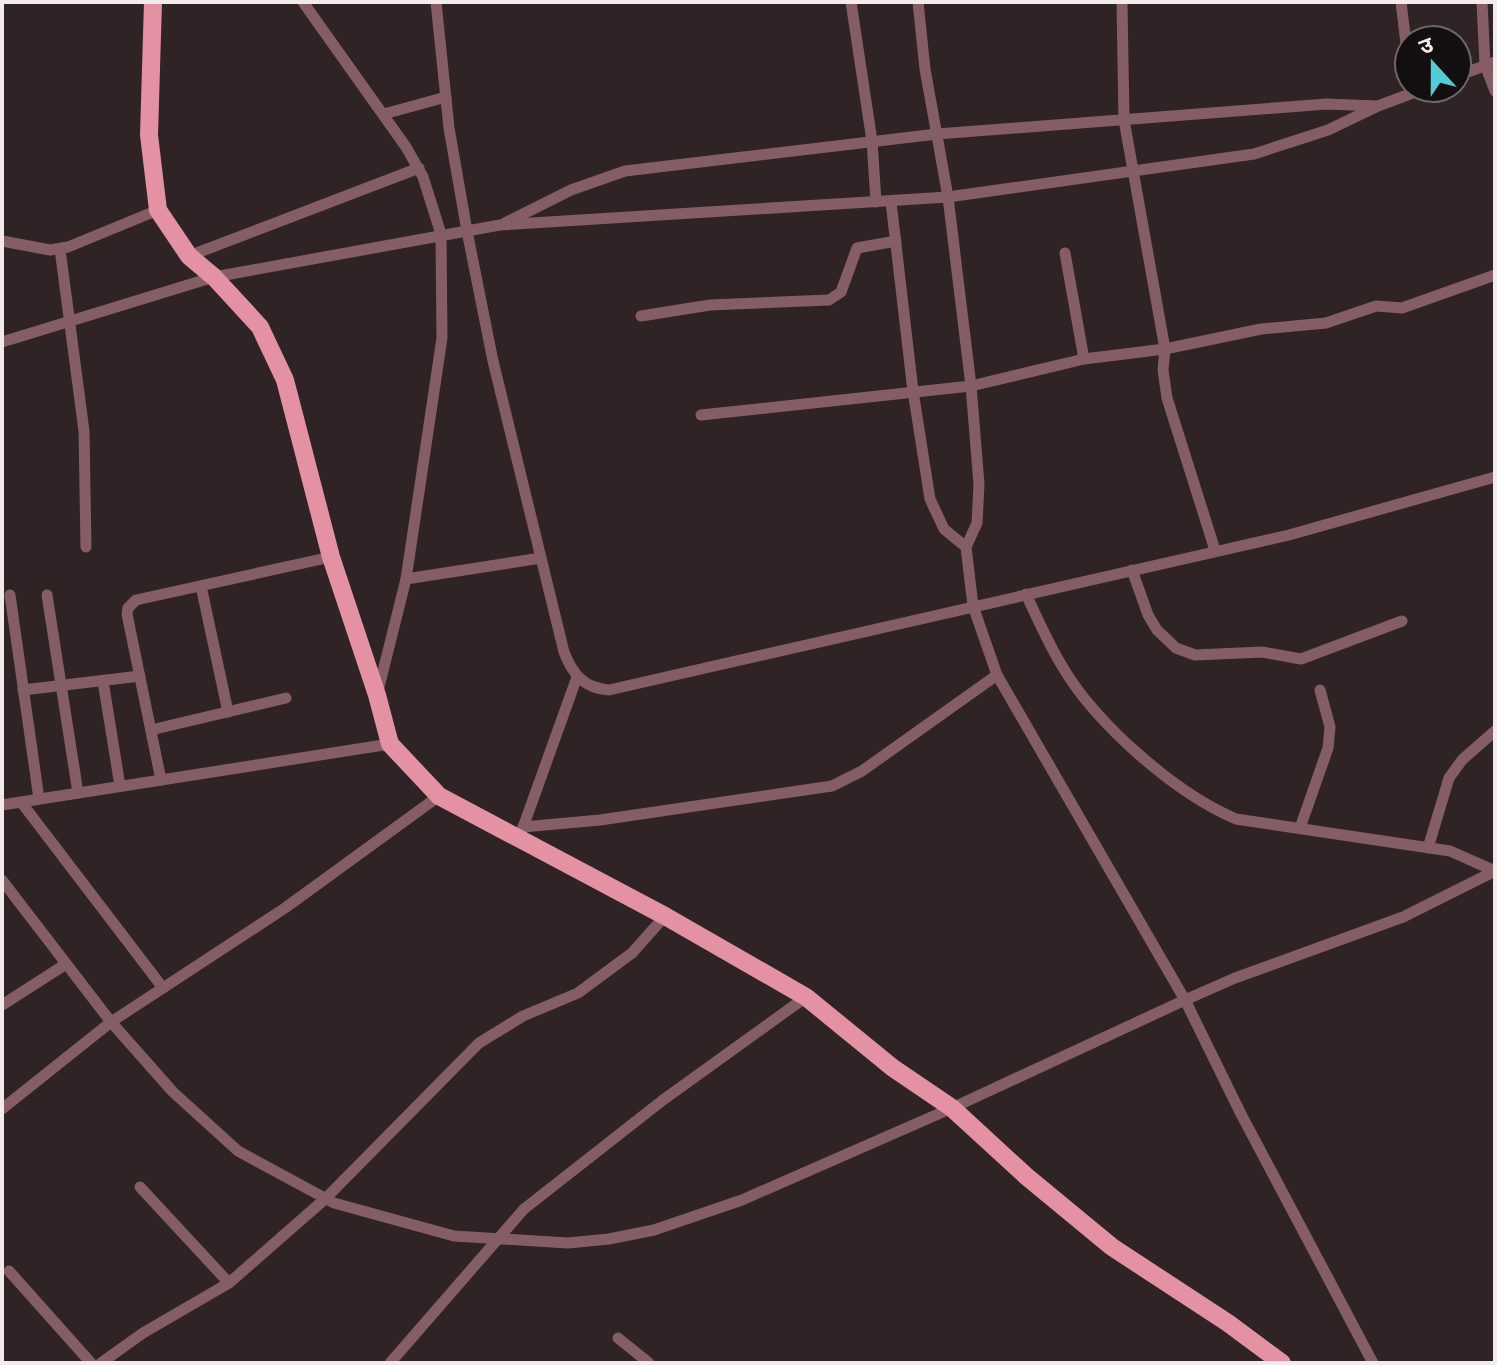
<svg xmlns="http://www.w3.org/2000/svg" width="1497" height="1365" font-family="Cabin,'Noto Sans Devanagari',sans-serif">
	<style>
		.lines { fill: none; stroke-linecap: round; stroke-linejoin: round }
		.minor { stroke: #855d65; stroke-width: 11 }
		.primary { stroke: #e492a3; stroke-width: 18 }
	</style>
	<rect width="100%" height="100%" fill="#2f2325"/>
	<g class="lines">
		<g class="minor">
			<path d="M 303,2 L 406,147 L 423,177 L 441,234 L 442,338 L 406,579 L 378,691"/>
			<path d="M 436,2 L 449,128 L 467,231 L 493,361 L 564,652 C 573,675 584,688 609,690 L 1289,535 L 1495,477"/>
			<path d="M 851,2 L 872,141 L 876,202"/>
			<path d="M 918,2 L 925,69 L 948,197 L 971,386 L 979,484 L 977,523 L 966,547"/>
			<path d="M 1122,2 L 1124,120 L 1165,349 L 1163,370 L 1167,398 L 1215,550"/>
			<path d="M 1401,2 L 1409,69"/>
			<path d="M 1482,2 L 1485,65 L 1495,91"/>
			<path d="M 1457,76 L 1495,62"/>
			<path d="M 384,114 L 446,97"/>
			<path d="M 891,202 L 913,391 L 930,499 L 944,529 L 966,547 L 973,606 L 997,675 L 1185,1000 L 1241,1114 L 1373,1363"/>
			<path d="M 505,223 L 571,190 L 625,171 L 937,134 L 1327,104 L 1377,106"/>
			<path d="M 2,241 L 50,250 L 68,247 L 158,210"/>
			<path d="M 60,249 L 84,431 L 86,547"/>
			<path d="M 1065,253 L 1084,359"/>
			<path d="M 189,256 L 419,168"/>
			<path d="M 641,316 L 710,305 L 829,300 L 841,292 L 857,248 L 896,241"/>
			<path d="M 2,342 L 214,277 L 500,225 L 948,197 L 1254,154 L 1328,130 L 1378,106 L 1426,88"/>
			<path d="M 701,415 L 971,386 L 1084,359 L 1165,349 L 1261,329 L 1326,323 L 1376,306 L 1402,308 L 1495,275"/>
			<path d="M 1132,570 L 1148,615 L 1157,630 L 1176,648 L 1195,655 L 1262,652 L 1301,659 L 1402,621"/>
			<path d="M 406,579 L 541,558"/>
			<path d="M 201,586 L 228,712"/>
			<path d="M 1026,594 C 1037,618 1048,643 1062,666 C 1096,724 1175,793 1236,819 L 1450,851 L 1495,871"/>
			<path d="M 10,595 L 39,799"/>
			<path d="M 47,595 L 78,793"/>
			<path d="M 103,681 L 120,786"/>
			<path d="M 23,690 L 140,676"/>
			<path d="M 151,730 L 286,698"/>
			<path d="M 161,780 L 127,614 L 128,608 L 136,600 L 331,557"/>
			<path d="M 21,802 L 163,988"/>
			<path d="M 2,805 L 390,744"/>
			<path d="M 523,827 L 600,820 L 832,786 L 862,771 L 997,675"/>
			<path d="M 1300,828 L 1328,748 L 1330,727 L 1320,690"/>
			<path d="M 521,833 L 577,677"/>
			<path d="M 1428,848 L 1449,778 L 1462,760 L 1495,731"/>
			<path d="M 2,880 L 111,1022 L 173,1092 L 238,1151 L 334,1203 L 454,1236 L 568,1243 L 609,1239 L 654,1230 L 742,1200 L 952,1108 L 1185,1000 L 1235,978 L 1403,917 L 1495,871"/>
			<path d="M 2,1005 L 66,964"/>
			<path d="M 2,1109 L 111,1022 L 285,908 L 439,796"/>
			<path d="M 140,1187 L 229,1283"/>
			<path d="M 9,1271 L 91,1363"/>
			<path d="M 618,1338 L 649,1363"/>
			<path d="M 101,1363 L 143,1333 L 229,1283 L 325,1199 L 479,1043 L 523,1016 L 578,993 L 632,953 L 665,916"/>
			<path d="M 390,1363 L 524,1209 L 663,1100 L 806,997"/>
		</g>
		<path class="primary" d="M 153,2 L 149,135 L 158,210 L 189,256 L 214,277 L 260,327 L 285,380 L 331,557 L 377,695 L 390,744 L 439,796 L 665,916 L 806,997 L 893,1068 L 952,1108 L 1026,1176 L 1112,1247 L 1228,1323 L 1282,1363"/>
	</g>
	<rect width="1497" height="1365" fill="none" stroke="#f3eaec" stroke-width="8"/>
	<g transform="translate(1433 64) rotate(339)"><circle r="38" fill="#130e0f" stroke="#6d6667" stroke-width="2"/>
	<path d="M0-6L14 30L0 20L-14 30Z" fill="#51ccd5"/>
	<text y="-12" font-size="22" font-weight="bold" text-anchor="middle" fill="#f3eaec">उ</text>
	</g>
</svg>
